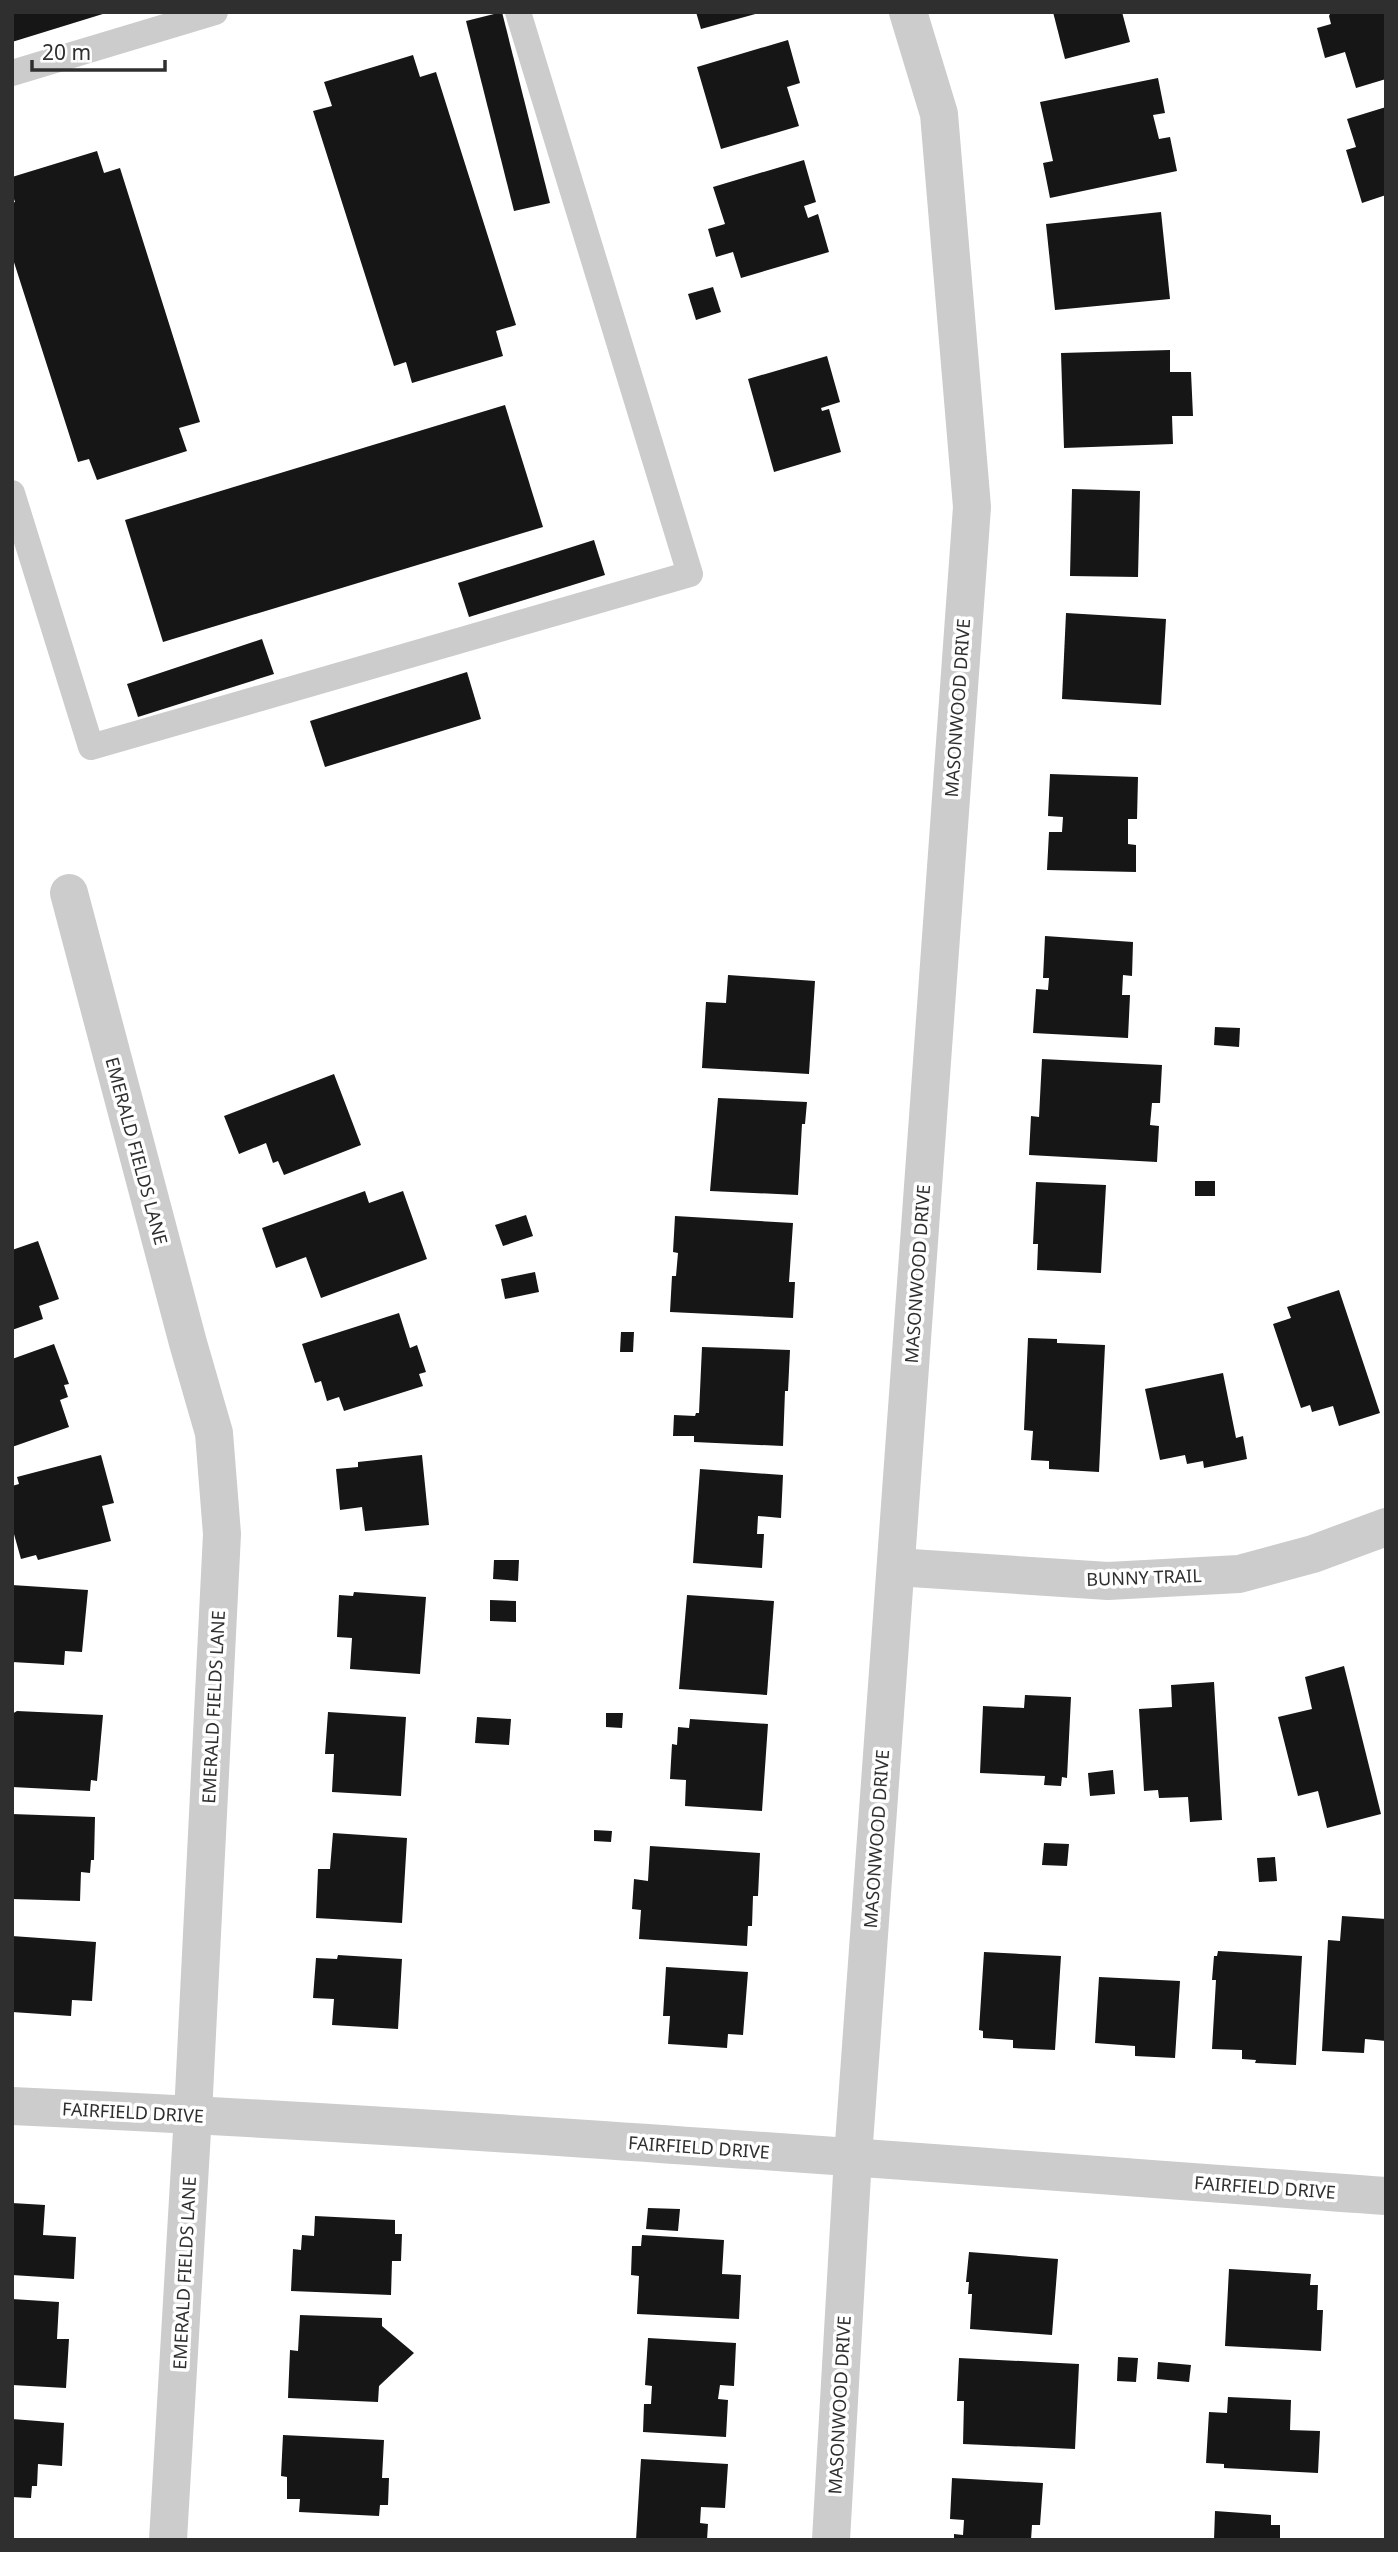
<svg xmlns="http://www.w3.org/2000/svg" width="1398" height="2552" font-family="'Noto Sans',sans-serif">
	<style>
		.building { fill: #161616 }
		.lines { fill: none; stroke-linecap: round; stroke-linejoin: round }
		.service { stroke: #ccc; stroke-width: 26 }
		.minor { stroke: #ccc; stroke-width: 38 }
		.labels { text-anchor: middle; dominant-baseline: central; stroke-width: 7; stroke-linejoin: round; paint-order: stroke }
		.street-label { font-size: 18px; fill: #2f2f2f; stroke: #fff }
	</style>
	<rect width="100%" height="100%" fill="#fff"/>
	<g class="building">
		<path d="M 12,12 L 106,12 L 106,13 L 12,42 Z"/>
		<path d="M 502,12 L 550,203 L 514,211 L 466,21 Z"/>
		<path d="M 696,12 L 759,12 L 759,13 L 701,29 Z"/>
		<path d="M 1053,12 L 1122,12 L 1130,42 L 1065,59 Z"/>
		<path d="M 1331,12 L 1386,12 L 1386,79 L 1356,88 L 1345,52 L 1325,58 L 1317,28 L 1331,24 L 1329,16 Z"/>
		<path d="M 788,40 L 800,83 L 787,87 L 799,126 L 721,149 L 697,67 Z"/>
		<path d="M 413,55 L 420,77 L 436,72 L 516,325 L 496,331 L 503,356 L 412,383 L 406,362 L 394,366 L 313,111 L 332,106 L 324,82 Z"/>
		<path d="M 1158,78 L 1165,113 L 1153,115 L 1159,139 L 1170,137 L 1177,171 L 1050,198 L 1043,163 L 1053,161 L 1040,102 Z"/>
		<path d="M 1386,107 L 1386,195 L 1362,203 L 1346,150 L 1356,147 L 1347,119 Z"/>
		<path d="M 97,151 L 104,173 L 120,168 L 200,422 L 179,428 L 187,451 L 97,480 L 89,459 L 78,462 L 12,256 L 12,203 L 15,202 L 12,193 L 12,177 Z"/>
		<path d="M 804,160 L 816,202 L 804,206 L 808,218 L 818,214 L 829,252 L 741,278 L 733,252 L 716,257 L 708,229 L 725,224 L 713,187 Z"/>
		<path d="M 1161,212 L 1170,299 L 1055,310 L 1046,224 Z"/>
		<path d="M 713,287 L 721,312 L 696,320 L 688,294 Z"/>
		<path d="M 1170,350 L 1170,372 L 1191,372 L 1193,416 L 1172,416 L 1173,444 L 1064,448 L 1061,353 Z"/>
		<path d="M 827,356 L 840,402 L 821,408 L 822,411 L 829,409 L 841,452 L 774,472 L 748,379 Z"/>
		<path d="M 505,405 L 543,527 L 163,642 L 125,520 Z"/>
		<path d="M 1072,489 L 1140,491 L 1138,577 L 1070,576 Z"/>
		<path d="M 594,540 L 605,575 L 469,617 L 458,583 Z"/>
		<path d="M 1066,613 L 1166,619 L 1161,705 L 1062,699 Z"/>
		<path d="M 262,639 L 274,674 L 138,717 L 127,684 Z"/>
		<path d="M 467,672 L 481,719 L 325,767 L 310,721 Z"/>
		<path d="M 1050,774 L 1138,777 L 1137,819 L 1128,819 L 1128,844 L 1136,845 L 1136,872 L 1047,870 L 1049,832 L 1062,832 L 1063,817 L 1048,816 Z"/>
		<path d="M 1045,936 L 1133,942 L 1132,976 L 1123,975 L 1122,995 L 1130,995 L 1128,1038 L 1033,1033 L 1036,989 L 1048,990 L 1049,978 L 1043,978 Z"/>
		<path d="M 728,975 L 815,981 L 809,1074 L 702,1068 L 706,1002 L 726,1003 Z"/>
		<path d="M 1215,1027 L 1240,1028 L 1239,1047 L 1214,1045 Z"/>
		<path d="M 1042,1059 L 1162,1065 L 1160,1103 L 1152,1103 L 1150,1125 L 1159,1126 L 1157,1162 L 1029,1155 L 1031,1116 L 1039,1117 Z"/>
		<path d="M 334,1074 L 361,1145 L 284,1175 L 278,1161 L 273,1163 L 266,1143 L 239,1154 L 224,1116 Z"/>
		<path d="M 718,1098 L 807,1102 L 805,1124 L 802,1124 L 798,1195 L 710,1191 Z"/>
		<rect x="1195" y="1181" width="20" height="15"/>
		<path d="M 1036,1182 L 1106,1185 L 1101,1273 L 1037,1270 L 1038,1244 L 1033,1244 Z"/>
		<path d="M 365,1191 L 369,1203 L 403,1191 L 427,1259 L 321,1298 L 306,1257 L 276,1268 L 262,1228 Z"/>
		<path d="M 526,1215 L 533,1236 L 503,1246 L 495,1225 Z"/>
		<path d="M 675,1216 L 793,1223 L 789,1282 L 795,1282 L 793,1318 L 670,1312 L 672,1276 L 676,1276 L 678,1253 L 673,1252 Z"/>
		<path d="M 38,1241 L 59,1299 L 39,1306 L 43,1319 L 12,1330 L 12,1250 Z"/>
		<path d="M 535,1272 L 539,1292 L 505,1299 L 501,1279 Z"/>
		<path d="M 1339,1290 L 1380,1413 L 1339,1426 L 1333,1406 L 1312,1412 L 1310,1405 L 1301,1408 L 1273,1324 L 1291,1318 L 1287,1307 Z"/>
		<path d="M 399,1313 L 410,1348 L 417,1345 L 426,1372 L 419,1374 L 423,1386 L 344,1411 L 339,1397 L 327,1401 L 321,1381 L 315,1383 L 302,1344 Z"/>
		<path d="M 621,1332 L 634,1332 L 633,1352 L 620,1352 Z"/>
		<path d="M 1028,1338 L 1057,1339 L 1057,1343 L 1105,1345 L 1099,1472 L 1049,1469 L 1049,1461 L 1031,1460 L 1033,1431 L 1024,1430 Z"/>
		<path d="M 54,1344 L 69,1384 L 64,1385 L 68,1397 L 60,1400 L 69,1427 L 12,1447 L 12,1359 Z"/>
		<path d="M 702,1347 L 790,1350 L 788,1391 L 785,1391 L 783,1446 L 694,1442 L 694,1436 L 673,1436 L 674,1415 L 695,1416 L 696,1413 L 699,1413 Z"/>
		<path d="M 1223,1373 L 1236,1438 L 1243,1436 L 1247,1459 L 1204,1468 L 1203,1461 L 1187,1464 L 1185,1455 L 1160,1460 L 1145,1389 Z"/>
		<path d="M 101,1455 L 114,1503 L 102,1506 L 111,1541 L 38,1560 L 36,1555 L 21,1559 L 12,1527 L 12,1486 L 19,1484 L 17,1477 Z"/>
		<path d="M 422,1455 L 429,1525 L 365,1531 L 362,1507 L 340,1510 L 336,1469 L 358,1467 L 358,1462 Z"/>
		<path d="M 700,1469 L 783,1475 L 781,1518 L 758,1516 L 757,1534 L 764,1534 L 762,1568 L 693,1563 Z"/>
		<path d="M 494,1560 L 519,1560 L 518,1581 L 493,1579 Z"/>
		<path d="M 12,1585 L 88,1590 L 82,1652 L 65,1651 L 64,1665 L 12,1662 Z"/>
		<path d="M 354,1592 L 426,1597 L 420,1674 L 350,1669 L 352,1638 L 337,1637 L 339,1595 L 353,1596 Z"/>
		<path d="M 687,1595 L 774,1601 L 767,1695 L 679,1689 Z"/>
		<path d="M 490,1600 L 516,1601 L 516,1622 L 490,1621 Z"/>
		<path d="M 1344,1666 L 1381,1814 L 1327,1828 L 1318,1791 L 1298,1796 L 1278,1717 L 1312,1709 L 1305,1677 Z"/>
		<path d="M 1214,1682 L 1222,1820 L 1190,1822 L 1188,1797 L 1159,1798 L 1158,1790 L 1144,1791 L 1139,1709 L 1172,1707 L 1171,1685 Z"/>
		<path d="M 1025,1695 L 1071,1697 L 1067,1778 L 1062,1777 L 1061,1786 L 1044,1785 L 1045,1776 L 980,1773 L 983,1706 L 1024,1708 Z"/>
		<path d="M 17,1711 L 103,1715 L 97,1781 L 91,1780 L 90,1791 L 12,1787 L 12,1714 Z"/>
		<path d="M 328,1712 L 406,1717 L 401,1796 L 332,1792 L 334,1754 L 325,1754 Z"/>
		<path d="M 606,1713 L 623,1713 L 622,1728 L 606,1727 Z"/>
		<path d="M 477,1717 L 511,1719 L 509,1745 L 475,1743 Z"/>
		<path d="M 690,1719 L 768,1724 L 762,1811 L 685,1806 L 686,1780 L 670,1779 L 672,1744 L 677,1745 L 678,1727 L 689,1728 Z"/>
		<path d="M 1113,1770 L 1115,1794 L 1090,1796 L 1088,1773 Z"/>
		<path d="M 12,1814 L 95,1817 L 94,1860 L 91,1860 L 90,1873 L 81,1872 L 80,1901 L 12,1899 Z"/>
		<path d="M 594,1830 L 612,1831 L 611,1842 L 594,1841 Z"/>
		<path d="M 333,1833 L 407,1838 L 402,1923 L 316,1918 L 318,1869 L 330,1869 Z"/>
		<path d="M 1044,1843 L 1069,1844 L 1067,1866 L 1042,1865 Z"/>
		<path d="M 650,1846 L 760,1853 L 758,1896 L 753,1896 L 752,1926 L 748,1926 L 747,1946 L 639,1939 L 641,1910 L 632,1909 L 634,1879 L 648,1881 Z"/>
		<path d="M 1275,1857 L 1277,1881 L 1259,1882 L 1257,1858 Z"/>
		<path d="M 1342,1916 L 1386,1919 L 1386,2041 L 1365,2039 L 1364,2053 L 1322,2051 L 1328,1940 L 1340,1941 Z"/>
		<path d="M 12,1936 L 96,1942 L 92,2001 L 72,2000 L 71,2016 L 12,2012 Z"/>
		<path d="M 1218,1951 L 1302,1956 L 1296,2065 L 1255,2063 L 1256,2060 L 1242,2059 L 1242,2050 L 1212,2049 L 1216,1980 L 1212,1980 L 1214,1956 L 1217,1956 Z"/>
		<path d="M 984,1952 L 1061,1956 L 1055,2050 L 1013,2048 L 1013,2040 L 983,2038 L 983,2031 L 979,2030 Z"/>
		<path d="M 338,1955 L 402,1959 L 398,2029 L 332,2025 L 334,1999 L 313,1998 L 316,1958 L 337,1959 Z"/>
		<path d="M 666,1967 L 748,1972 L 743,2035 L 728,2034 L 727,2048 L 668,2044 L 670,2016 L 663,2016 Z"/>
		<path d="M 1099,1977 L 1180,1981 L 1175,2058 L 1135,2056 L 1135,2046 L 1095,2043 Z"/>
		<path d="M 12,2203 L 45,2205 L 43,2235 L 76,2237 L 74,2279 L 12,2275 Z"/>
		<path d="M 648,2208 L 680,2209 L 678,2231 L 646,2229 Z"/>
		<path d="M 315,2216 L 395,2220 L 395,2234 L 402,2234 L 401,2261 L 392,2261 L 391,2295 L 291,2291 L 293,2249 L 301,2250 L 302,2235 L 314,2236 Z"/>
		<path d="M 642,2235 L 724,2240 L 722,2274 L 741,2275 L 739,2319 L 637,2314 L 639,2276 L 631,2275 L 632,2246 L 641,2246 Z"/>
		<path d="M 969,2252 L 1058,2259 L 1052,2335 L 970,2329 L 972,2294 L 968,2294 L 969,2282 L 966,2282 Z"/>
		<path d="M 1229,2269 L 1311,2274 L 1310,2285 L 1318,2285 L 1317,2310 L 1323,2310 L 1321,2351 L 1225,2346 Z"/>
		<path d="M 12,2299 L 59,2302 L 57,2339 L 69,2339 L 66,2388 L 12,2385 Z"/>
		<path d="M 300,2315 L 382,2318 L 382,2326 L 414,2353 L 379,2386 L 378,2402 L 288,2398 L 290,2350 L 298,2351 Z"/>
		<path d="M 648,2338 L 736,2343 L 734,2386 L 720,2385 L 718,2399 L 728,2400 L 726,2437 L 643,2432 L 644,2404 L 651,2404 L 652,2386 L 645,2385 Z"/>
		<path d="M 1118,2357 L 1138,2358 L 1136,2382 L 1117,2381 Z"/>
		<path d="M 959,2358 L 1079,2364 L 1075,2449 L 963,2444 L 964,2401 L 957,2401 Z"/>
		<path d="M 1158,2362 L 1191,2365 L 1189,2382 L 1157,2379 Z"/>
		<path d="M 1228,2397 L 1291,2400 L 1290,2430 L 1320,2431 L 1318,2473 L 1224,2468 L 1224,2464 L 1206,2463 L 1209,2412 L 1227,2413 Z"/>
		<path d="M 12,2419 L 64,2423 L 62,2466 L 38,2464 L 37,2486 L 32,2486 L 31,2498 L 12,2497 Z"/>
		<path d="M 283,2435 L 384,2440 L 382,2478 L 389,2478 L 388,2505 L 380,2505 L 379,2516 L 299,2512 L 300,2499 L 287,2499 L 287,2477 L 281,2476 Z"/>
		<path d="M 641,2459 L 728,2464 L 725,2508 L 701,2507 L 700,2523 L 708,2524 L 707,2540 L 636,2540 Z"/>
		<path d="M 952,2478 L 1043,2483 L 1040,2525 L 1032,2525 L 1031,2540 L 954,2540 L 954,2534 L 963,2535 L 964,2520 L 950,2519 Z"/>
		<path d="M 1215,2511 L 1271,2515 L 1271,2525 L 1280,2525 L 1280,2540 L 1214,2540 Z"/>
	</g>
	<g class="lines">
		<g class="service">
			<path d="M 12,73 L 215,12"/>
			<path d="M 12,493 L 91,747 L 690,574 L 518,12"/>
		</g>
		<g class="minor">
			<path d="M 69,893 L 188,1343 L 214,1433 L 222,1534 L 193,2114 L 168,2540"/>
			<path d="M 896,1567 L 1108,1581 L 1239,1574 L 1313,1554 L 1386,1527"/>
			<path d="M 12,2106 C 471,2127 928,2163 1386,2196"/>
			<path d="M 831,2540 L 853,2157 L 972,507 L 939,114 L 908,12"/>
		</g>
	</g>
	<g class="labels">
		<g class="street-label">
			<text transform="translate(957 708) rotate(-86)">MASONWOOD DRIVE</text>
			<text transform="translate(137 1151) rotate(75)">EMERALD FIELDS LANE</text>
			<text transform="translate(917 1274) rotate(-86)">MASONWOOD DRIVE</text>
			<text transform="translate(1144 1577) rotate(-2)">BUNNY TRAIL</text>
			<text transform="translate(213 1707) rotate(-87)">EMERALD FIELDS LANE</text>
			<text transform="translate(876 1839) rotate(-86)">MASONWOOD DRIVE</text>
			<text transform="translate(133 2112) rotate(3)">FAIRFIELD DRIVE</text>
			<text transform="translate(699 2147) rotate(4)">FAIRFIELD DRIVE</text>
			<text transform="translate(1265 2187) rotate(4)">FAIRFIELD DRIVE</text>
			<text transform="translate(184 2273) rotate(-87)">EMERALD FIELDS LANE</text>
			<text transform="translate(839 2405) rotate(-87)">MASONWOOD DRIVE</text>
		</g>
	</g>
	<rect width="1398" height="2552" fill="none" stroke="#2f2f2f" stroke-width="28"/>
	<path d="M32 60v10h133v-10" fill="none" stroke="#2f2f2f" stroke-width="3.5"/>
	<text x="42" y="60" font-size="21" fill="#2f2f2f" stroke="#ffffff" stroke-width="5" paint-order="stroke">20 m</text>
</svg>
